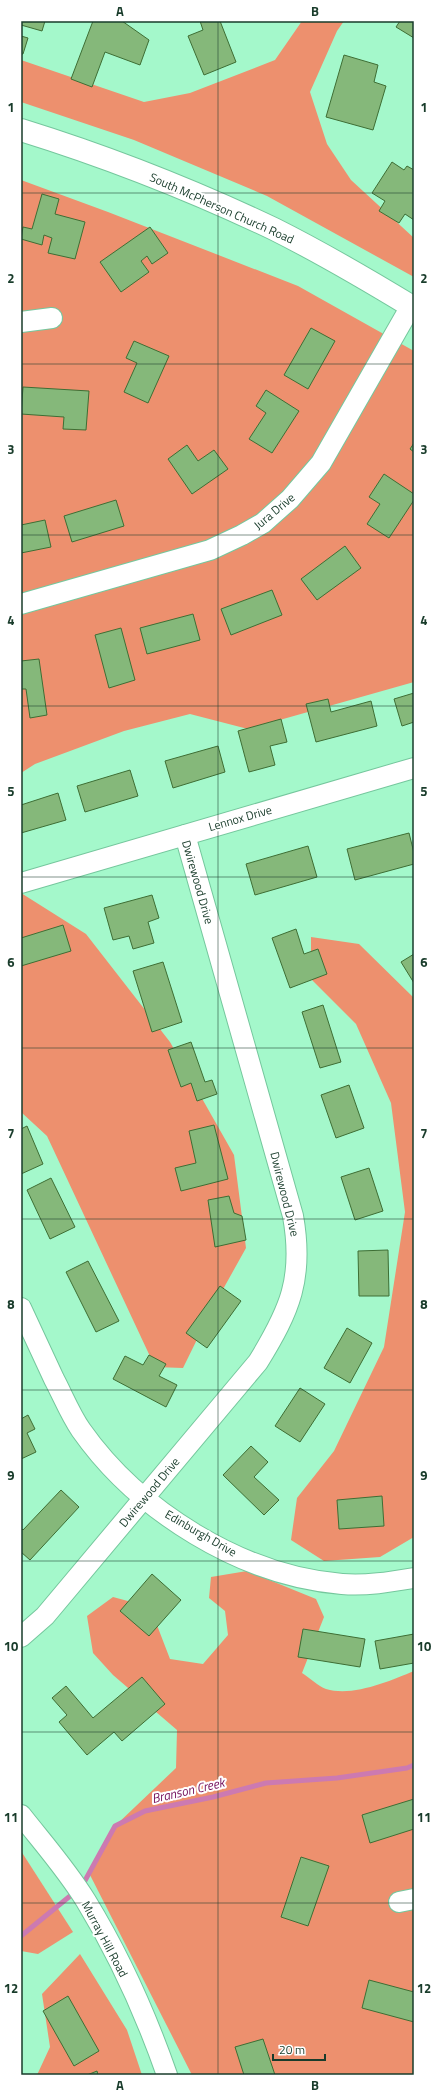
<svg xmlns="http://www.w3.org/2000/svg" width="435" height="2096" font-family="'Titillium Web',sans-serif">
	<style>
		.forest { fill: #ed906e }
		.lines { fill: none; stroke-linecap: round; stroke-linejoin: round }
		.stream { stroke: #cc7ab1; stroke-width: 5 }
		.building { fill: #85b87a; stroke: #3e6e34 }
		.street-casing { stroke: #75c79d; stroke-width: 22 }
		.secondary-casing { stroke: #75c79d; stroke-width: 24 }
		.street { stroke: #fff; stroke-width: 20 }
		.secondary { stroke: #fff; stroke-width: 22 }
		.grid { fill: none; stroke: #193c2b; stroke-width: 1; stroke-opacity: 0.55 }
		.labels { text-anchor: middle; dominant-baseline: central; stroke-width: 4; stroke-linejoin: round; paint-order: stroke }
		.street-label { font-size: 12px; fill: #193c2b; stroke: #fff }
		.water-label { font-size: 13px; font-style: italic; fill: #74115d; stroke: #fff }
		.neatline { fill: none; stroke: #193c2b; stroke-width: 1.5 }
		.grid-label { font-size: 13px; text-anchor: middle; font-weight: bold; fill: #193c2b }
	</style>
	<rect width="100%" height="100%" fill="#a4f8cb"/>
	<g class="forest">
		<path d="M 302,21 L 344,21 L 337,31 L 310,92 L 327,144 L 351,180 L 414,238 L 414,277 L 267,196 L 134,140 L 21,102 L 21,60 L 144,102 L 190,93 L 275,60 Z"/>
		<path d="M 21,180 L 108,212 L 298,286 L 414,351 L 414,682 L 248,729 L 190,714 L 124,731 L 35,764 L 21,773 Z"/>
		<path d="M 21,893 L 86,934 L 170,1042 L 234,1155 L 246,1248 L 212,1309 L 183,1368 L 155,1367 L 47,1136 L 21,1112 Z"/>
		<path d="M 311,937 L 359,944 L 414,998 L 414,1537 L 380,1557 L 324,1561 L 291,1540 L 297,1498 L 334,1451 L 384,1347 L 405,1212 L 391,1103 L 356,1024 L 311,979 Z"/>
		<path d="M 247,1571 L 316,1599 L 324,1617 L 302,1673 C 310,1678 318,1686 326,1689 C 353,1697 390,1681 414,1671 L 414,2075 L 192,2075 L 90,1875 L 115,1826 L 176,1768 L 177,1730 L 113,1675 L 93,1653 L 87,1616 L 113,1597 L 150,1607 L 170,1659 L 203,1664 L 228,1635 L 225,1611 L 209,1598 L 211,1577 Z"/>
		<path d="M 21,1851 L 73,1932 L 38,1954 L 21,1951 Z"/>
		<path d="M 80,1954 L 127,2030 L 142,2075 L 37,2075 L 50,2047 L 42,1994 Z"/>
	</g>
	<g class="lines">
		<g class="stream">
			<path d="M 82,1886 L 115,1826 L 145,1811 L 213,1797 L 266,1783 L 337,1778 L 407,1768 L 414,1765"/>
			<path d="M 21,1936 L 75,1892"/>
		</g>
	</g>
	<g class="building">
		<path d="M 21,21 L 45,21 L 42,31 L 21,25 Z"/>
		<path d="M 93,21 L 122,21 L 149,40 L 140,65 L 105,52 L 92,87 L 71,79 Z"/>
		<path d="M 200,21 L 220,21 L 236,62 L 204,75 L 188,36 L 203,30 Z"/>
		<path d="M 400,21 L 414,21 L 414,38 L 396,27 Z"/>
		<path d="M 21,36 L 28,38 L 23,54 L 21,54 Z"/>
		<path d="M 344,55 L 378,65 L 374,82 L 386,86 L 373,130 L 326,117 Z"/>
		<path d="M 392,162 L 404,170 L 407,166 L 414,170 L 414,220 L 405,214 L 399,223 L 379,211 L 385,201 L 372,193 Z"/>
		<path d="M 42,194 L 59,199 L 55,214 L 85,222 L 75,259 L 48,253 L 52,238 L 44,235 L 42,245 L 21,239 L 23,227 L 32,229 Z"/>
		<path d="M 150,227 L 168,253 L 152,264 L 147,256 L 141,261 L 149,272 L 121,292 L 100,262 Z"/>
		<path d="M 311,328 L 335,341 L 308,389 L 284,375 Z"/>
		<path d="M 134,341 L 169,356 L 148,403 L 124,392 L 137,363 L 126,358 Z"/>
		<path d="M 23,387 L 89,391 L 86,430 L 63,429 L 64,417 L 21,414 Z"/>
		<path d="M 266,390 L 299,411 L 272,453 L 249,439 L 266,413 L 256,406 Z"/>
		<path d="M 414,443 L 414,452 L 410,449 Z"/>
		<path d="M 187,445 L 198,461 L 214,450 L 228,469 L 192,494 L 168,459 Z"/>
		<path d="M 384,474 L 414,494 L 414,500 L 389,538 L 367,524 L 380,504 L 369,497 Z"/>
		<path d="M 116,500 L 124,526 L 72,542 L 64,516 Z"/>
		<path d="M 45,520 L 51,547 L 21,553 L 21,525 Z"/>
		<path d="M 345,546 L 361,568 L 317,600 L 301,579 Z"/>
		<path d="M 272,590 L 282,615 L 231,635 L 221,609 Z"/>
		<path d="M 193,614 L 200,640 L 147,654 L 140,628 Z"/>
		<path d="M 121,628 L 135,680 L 109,688 L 95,635 Z"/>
		<path d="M 39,659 L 47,715 L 30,718 L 26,689 L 21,689 L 21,661 Z"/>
		<path d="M 414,693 L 414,722 L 402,726 L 394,699 Z"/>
		<path d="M 328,699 L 331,712 L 371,701 L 377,726 L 316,742 L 306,704 Z"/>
		<path d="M 281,719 L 287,742 L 270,746 L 275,765 L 249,772 L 238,731 Z"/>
		<path d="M 218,746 L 225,772 L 173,788 L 165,761 Z"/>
		<path d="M 130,770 L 138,796 L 85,812 L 77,786 Z"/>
		<path d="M 58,793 L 66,820 L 21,833 L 21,805 Z"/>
		<path d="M 409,833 L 414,853 L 414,864 L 355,880 L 347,849 Z"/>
		<path d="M 308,846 L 317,877 L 255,895 L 246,864 Z"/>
		<path d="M 152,895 L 159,918 L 148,922 L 154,943 L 133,949 L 129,936 L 113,940 L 104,908 Z"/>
		<path d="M 63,925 L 71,951 L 21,966 L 21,938 Z"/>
		<path d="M 296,929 L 304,954 L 318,949 L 327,974 L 290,988 L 272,938 Z"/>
		<path d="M 414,954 L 414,983 L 401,962 Z"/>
		<path d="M 163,962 L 182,1022 L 152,1032 L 133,971 Z"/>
		<path d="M 323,1005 L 341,1062 L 320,1068 L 302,1012 Z"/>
		<path d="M 191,1042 L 205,1082 L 212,1080 L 217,1094 L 197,1101 L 191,1083 L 181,1087 L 168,1050 Z"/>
		<path d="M 349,1085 L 364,1128 L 336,1138 L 321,1095 Z"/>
		<path d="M 214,1125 L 228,1179 L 181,1191 L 175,1168 L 196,1163 L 189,1131 Z"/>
		<path d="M 27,1126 L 43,1164 L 21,1174 L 21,1129 Z"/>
		<path d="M 369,1168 L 383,1211 L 355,1220 L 341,1177 Z"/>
		<path d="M 51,1178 L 75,1227 L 50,1239 L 27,1190 Z"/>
		<path d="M 229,1196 L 234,1213 L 242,1216 L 246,1240 L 215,1247 L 208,1200 Z"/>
		<path d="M 388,1250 L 389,1296 L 359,1296 L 358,1251 Z"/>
		<path d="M 88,1261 L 119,1321 L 96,1332 L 66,1272 Z"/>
		<path d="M 220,1286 L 241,1301 L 207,1348 L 186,1333 Z"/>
		<path d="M 347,1328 L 372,1343 L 350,1383 L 324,1368 Z"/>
		<path d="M 149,1355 L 166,1364 L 159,1376 L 177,1385 L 166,1407 L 113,1379 L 125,1356 L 143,1365 Z"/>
		<path d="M 300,1388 L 325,1404 L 300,1442 L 275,1426 Z"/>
		<path d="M 28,1415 L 35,1429 L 27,1433 L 36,1452 L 21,1459 L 21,1419 Z"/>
		<path d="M 251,1446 L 268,1462 L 254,1477 L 279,1500 L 264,1515 L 223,1475 Z"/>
		<path d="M 61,1490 L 79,1507 L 30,1560 L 21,1552 L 21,1528 L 23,1530 Z"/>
		<path d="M 382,1496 L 384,1526 L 339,1529 L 337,1500 Z"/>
		<path d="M 152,1574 L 181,1600 L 149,1636 L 120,1611 Z"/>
		<path d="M 303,1629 L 365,1639 L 360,1667 L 298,1657 Z"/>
		<path d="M 414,1634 L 414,1663 L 380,1669 L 375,1641 Z"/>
		<path d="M 142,1677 L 165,1704 L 122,1741 L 114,1732 L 87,1755 L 59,1722 L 67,1715 L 52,1698 L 66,1686 L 93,1718 Z"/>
		<path d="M 414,1799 L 414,1829 L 370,1843 L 362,1815 Z"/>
		<path d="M 301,1857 L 329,1866 L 308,1926 L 281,1917 Z"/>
		<path d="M 369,1980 L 414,1992 L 414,2022 L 362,2008 Z"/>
		<path d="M 68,1996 L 99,2051 L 74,2066 L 43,2011 Z"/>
		<path d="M 263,2039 L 275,2075 L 244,2075 L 235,2047 Z"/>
		<path d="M 97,2071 L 98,2075 L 87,2075 Z"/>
	</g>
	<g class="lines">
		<defs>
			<g id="street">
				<path d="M 21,322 L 52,318"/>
				<path d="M 21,604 L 210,550 L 242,535 L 263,523 L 290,499 L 321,463 L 411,306"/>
				<path d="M 21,883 L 414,768"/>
				<path d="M 21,1308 C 32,1332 43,1355 54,1379 C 63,1396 70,1414 81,1430 C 138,1511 242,1576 342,1584 C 366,1586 390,1582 414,1578"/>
				<path d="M 21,1637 L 45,1616 L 258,1362 C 290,1310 304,1278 293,1216 L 185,835"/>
				<path d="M 21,1815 C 43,1843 67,1870 86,1901 C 119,1955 146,2015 167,2075"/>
				<path d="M 399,1902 L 414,1899"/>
			</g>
			<path id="secondary" d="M 21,130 C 108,157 192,190 274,229 C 322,253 368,280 414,308"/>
		</defs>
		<use href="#street" class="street-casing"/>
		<use href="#secondary" class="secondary-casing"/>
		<use href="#street" class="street"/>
		<use href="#secondary" class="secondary"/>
	</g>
	<path class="grid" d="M 218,21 L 218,2075M 21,193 L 414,193M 21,364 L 414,364M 21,535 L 414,535M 21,706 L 414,706M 21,877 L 414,877M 21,1048 L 414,1048M 21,1219 L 414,1219M 21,1390 L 414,1390M 21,1561 L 414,1561M 21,1732 L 414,1732M 21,1903 L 414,1903"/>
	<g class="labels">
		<g class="street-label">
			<text transform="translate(222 208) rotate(24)">South McPherson Church Road</text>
			<text transform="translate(274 511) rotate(-40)">Jura Drive</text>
			<text transform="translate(240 818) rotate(-16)">Lennox Drive</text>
			<text transform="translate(198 882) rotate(74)">Dwirewood Drive</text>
			<text transform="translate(285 1194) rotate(76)">Dwirewood Drive</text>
			<text transform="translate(149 1492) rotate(-50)">Dwirewood Drive</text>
			<text transform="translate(201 1533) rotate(30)">Edinburgh Drive</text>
			<text transform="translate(105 1939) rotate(62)">Murray Hill Road</text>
		</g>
		<g class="water-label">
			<text transform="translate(188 1790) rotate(-13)">Branson Creek</text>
		</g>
	</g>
	<rect width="435" height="2096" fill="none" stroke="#ffffff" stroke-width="44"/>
	<path d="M273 2054v6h52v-6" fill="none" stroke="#193c2b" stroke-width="2"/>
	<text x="279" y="2054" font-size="12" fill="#193c2b" stroke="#ffffff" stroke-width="3" paint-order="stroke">20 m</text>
	<rect x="22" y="22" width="391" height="2052" class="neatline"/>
	<g class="grid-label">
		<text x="120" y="16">A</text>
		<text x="315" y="16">B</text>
		<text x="11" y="112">1</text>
		<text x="424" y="112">1</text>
		<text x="11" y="283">2</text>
		<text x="424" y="283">2</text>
		<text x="11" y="454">3</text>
		<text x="424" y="454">3</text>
		<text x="11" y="625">4</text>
		<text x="424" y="625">4</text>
		<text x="11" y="796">5</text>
		<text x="424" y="796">5</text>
		<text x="11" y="967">6</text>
		<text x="424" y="967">6</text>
		<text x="11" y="1138">7</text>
		<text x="424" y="1138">7</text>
		<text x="11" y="1309">8</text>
		<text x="424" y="1309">8</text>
		<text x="11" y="1480">9</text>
		<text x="424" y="1480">9</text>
		<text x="11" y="1651">10</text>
		<text x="424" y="1651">10</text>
		<text x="11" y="1822">11</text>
		<text x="424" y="1822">11</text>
		<text x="11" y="1993">12</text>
		<text x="424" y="1993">12</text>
		<text x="120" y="2090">A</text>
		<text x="315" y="2090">B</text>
	</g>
</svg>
